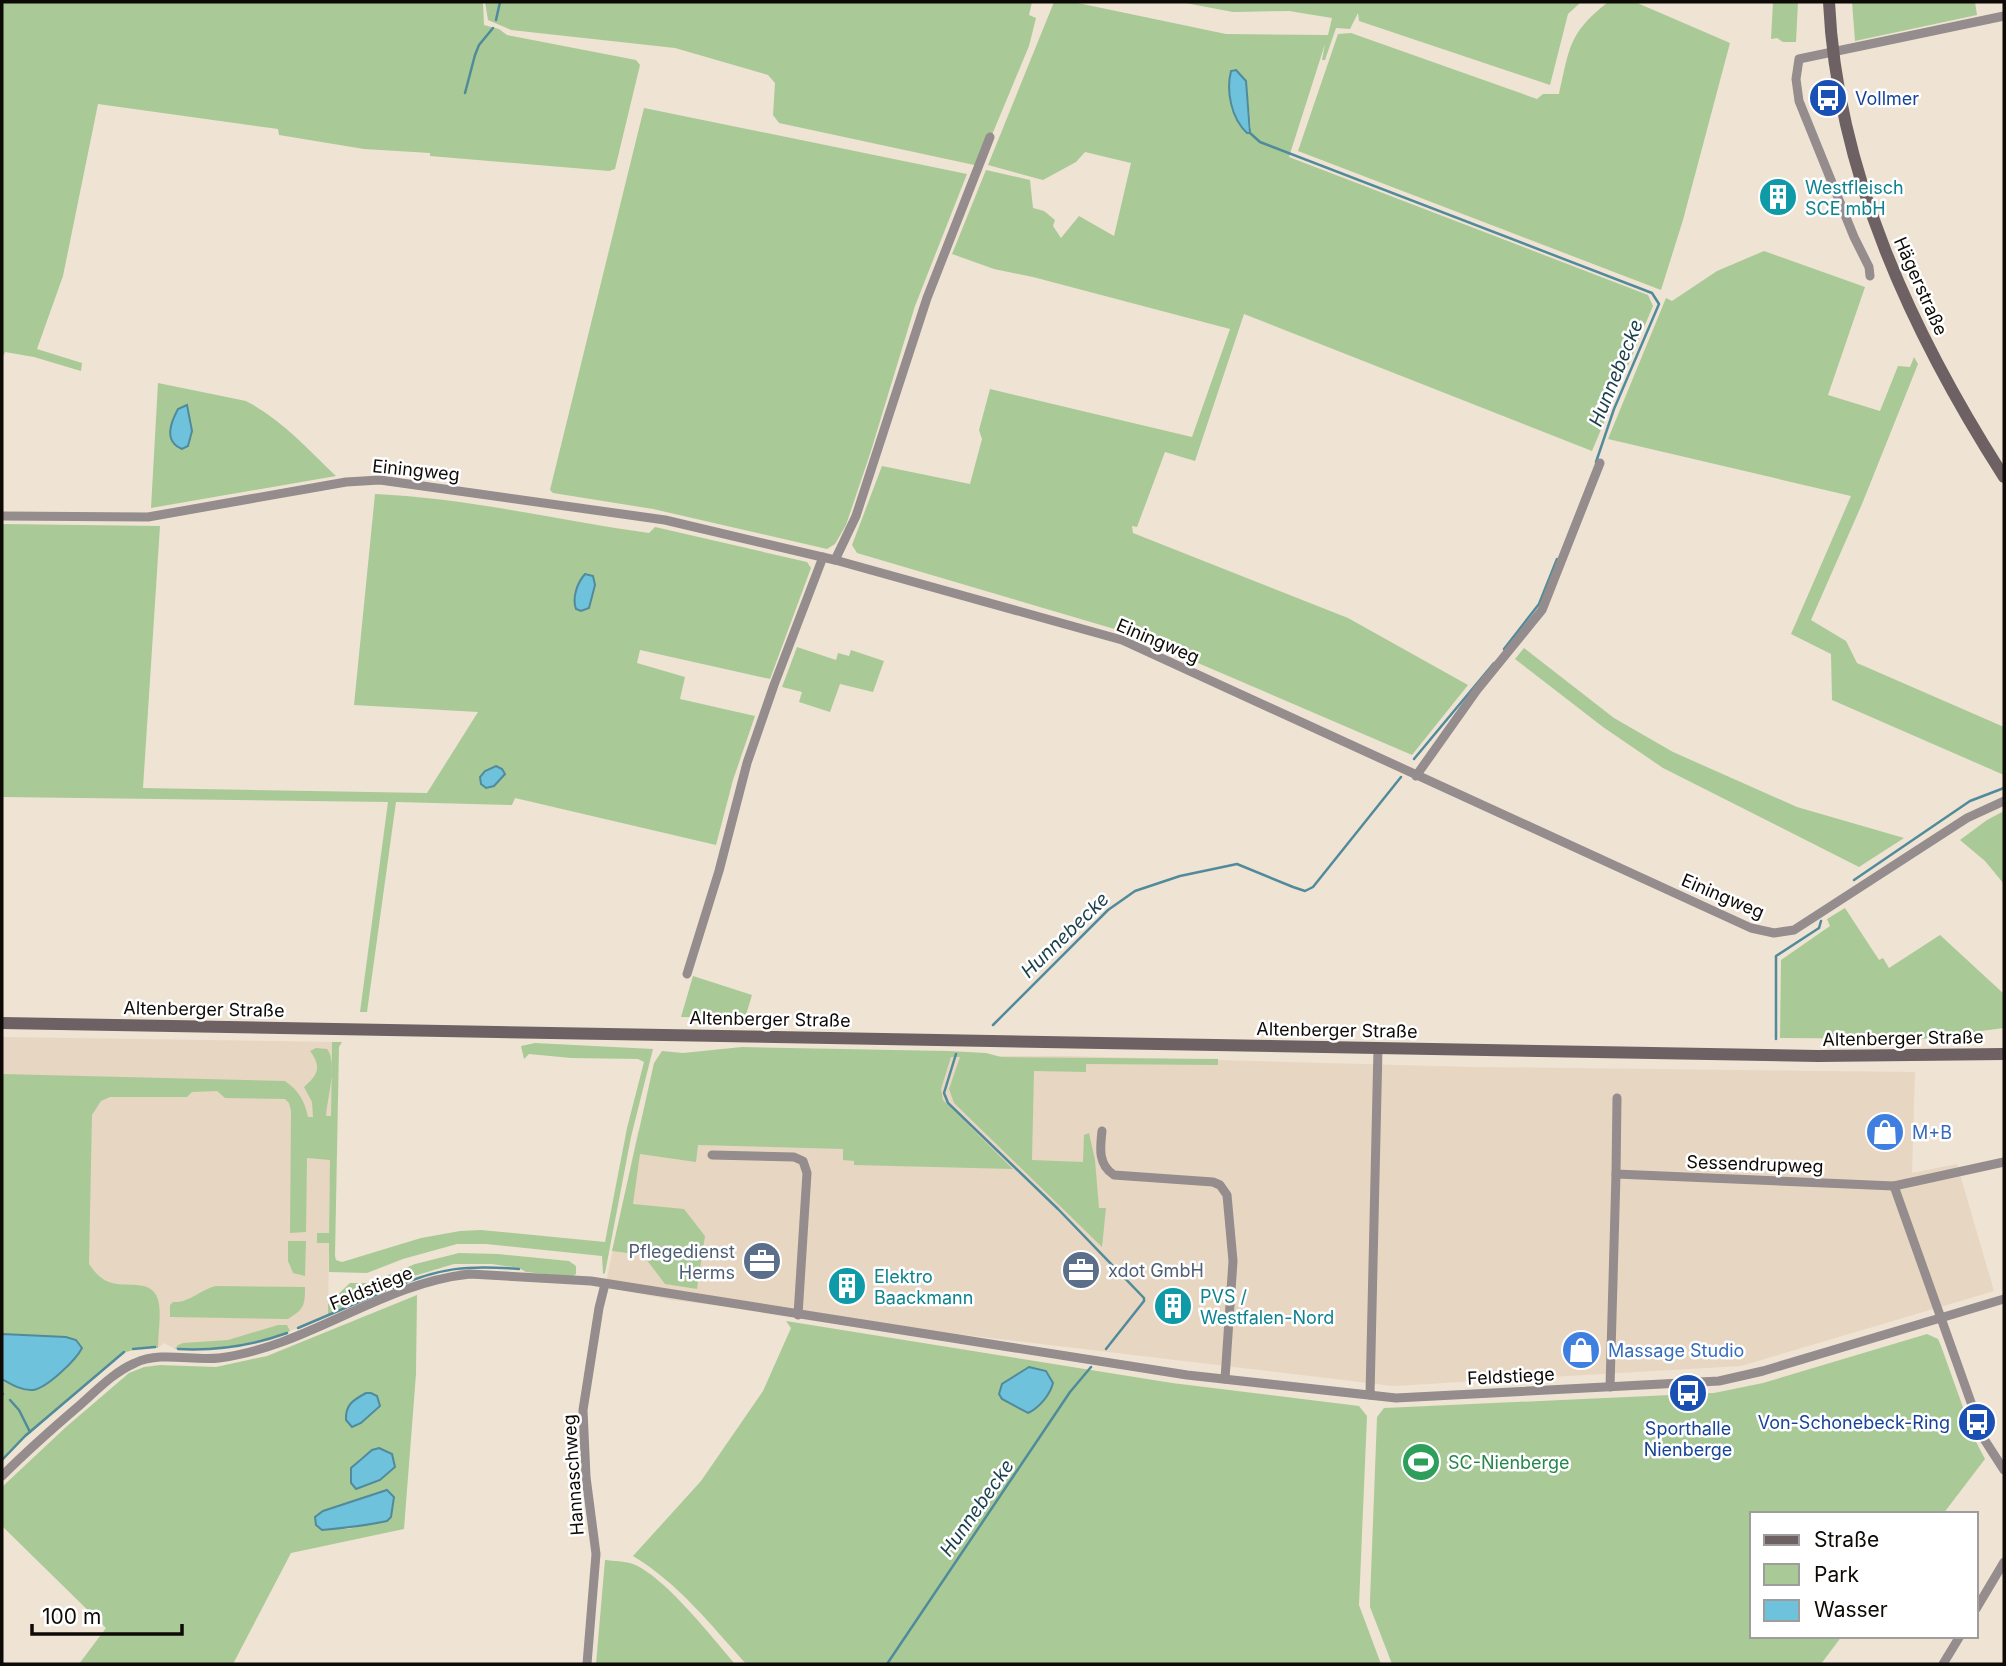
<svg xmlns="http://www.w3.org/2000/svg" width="2006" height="1666" font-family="Inter,sans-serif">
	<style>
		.built { fill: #e7d6c1 }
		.green { fill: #a9ca97; fill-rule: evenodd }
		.water { fill: #6ec2db; stroke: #518b9b; stroke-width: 2 }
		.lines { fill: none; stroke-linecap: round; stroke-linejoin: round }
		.stream { stroke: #518b9b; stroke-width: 2.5 }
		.street { stroke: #948c8d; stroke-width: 9 }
		.secondary { stroke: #6e6164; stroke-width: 12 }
		.labels { text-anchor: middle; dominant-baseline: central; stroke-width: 5; stroke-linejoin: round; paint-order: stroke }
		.transit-label { font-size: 18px; fill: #164399; stroke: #fff; text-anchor: start }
		.culture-label { font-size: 18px; fill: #0d838f; stroke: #fff; text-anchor: start }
		.street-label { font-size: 18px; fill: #0e0a06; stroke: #fff }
		.shop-label { font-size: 18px; fill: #366cbe; stroke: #fff; text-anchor: start }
		.service-label { font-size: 18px; fill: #4e5e75; stroke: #fff; text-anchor: end }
		.leisure-label { font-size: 18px; fill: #27864d; stroke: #fff; text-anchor: start }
		.water-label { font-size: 19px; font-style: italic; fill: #183f4a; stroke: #fff }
	</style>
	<rect width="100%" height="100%" fill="#efe3d4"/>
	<g class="built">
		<path d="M 2,1037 L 332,1042 L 328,1315 L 285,1333 L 215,1350 L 175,1349 L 164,1343 L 158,1348 L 143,1347 L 122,1353 L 2,1447 Z"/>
		<path d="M 930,1056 L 1066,1056 L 1473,1067 L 1915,1072 L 1912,1173 L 1957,1164 L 1994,1291 L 1741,1366 L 1393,1386 L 672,1300 L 605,1287 L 638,1131 Z"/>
	</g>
	<g class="green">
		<path d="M 2,2 L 483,2 L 484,25 L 499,29 L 507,35 L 636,60 L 640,65 L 615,169 L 609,171 L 430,156 L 430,153 L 364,149 L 279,135 L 278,129 L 98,104 L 63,276 L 37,349 L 82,363 L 81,371 L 34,357 L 5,352 L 2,360 Z"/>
		<path d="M 485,2 L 1032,2 L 1029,15 L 1036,18 L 1029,46 L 979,166 L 779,123 L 773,115 L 775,83 L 768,75 L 675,48 L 511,30 L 488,20 Z"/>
		<path d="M 1054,2 L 1073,2 L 1226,34 L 1328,35 L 1332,18 L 1289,11 L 1233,12 L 1180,2 L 1581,2 L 1568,14 L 1550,85 L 1359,21 L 1358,13 L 1350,29 L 1336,28 L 1325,60 L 1322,60 L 1325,44 L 1289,157 L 1648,295 L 1653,306 L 1592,451 L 1244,314 L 1195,461 L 1165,452 L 1137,527 L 1132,526 L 1133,533 L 1348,618 L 1468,685 L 1412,755 L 1128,633 L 857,553 L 852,545 L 882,466 L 970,484 L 982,439 L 979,430 L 990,389 L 1192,437 L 1230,329 L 1033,277 L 994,269 L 952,254 L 986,170 L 1030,180 L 1033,208 L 1044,211 L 1055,220 L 1053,226 L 1061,238 L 1079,216 L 1114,236 L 1131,163 L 1085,152 L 1076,162 L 1043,180 L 988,165 ZM 1239,72 L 1246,81 L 1251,128 L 1247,133 L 1236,116 L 1229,94 Z"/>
		<path d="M 1608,2 L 1635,2 L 1730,43 L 1683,220 L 1661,290 L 1298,151 L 1338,34 L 1351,33 L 1537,99 L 1543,94 L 1559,94 C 1570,47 1568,34 1608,2 Z"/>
		<path d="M 1773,2 L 1798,2 L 1796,42 L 1783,42 L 1777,38 L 1771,39 Z"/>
		<path d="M 1852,2 L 1975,2 L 1977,15 L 1855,41 Z"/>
		<path d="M 644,108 L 967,174 L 915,306 L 870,454 L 846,525 L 835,544 L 827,549 L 653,509 L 553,493 L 550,490 Z"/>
		<path d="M 1764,251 L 1865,287 L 1828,395 L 1880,411 L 1898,366 L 1910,367 L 1914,357 L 1918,364 L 1862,504 L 1811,620 L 1846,641 L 1857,663 L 2004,727 L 2004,775 L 1832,700 L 1831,654 L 1791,634 L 1851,496 L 1608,439 L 1666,298 L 1672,301 L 1717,271 Z"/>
		<path d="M 158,383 L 246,401 C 281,419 308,449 336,476 L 151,508 Z"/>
		<path d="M 375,494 C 467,498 557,520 649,533 L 655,527 L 807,562 L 811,568 L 770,679 L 640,650 L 637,663 L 685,677 L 680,699 L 755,716 L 733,780 L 716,845 L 515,798 L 512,805 L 396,802 L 367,1012 L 360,1012 L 388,802 L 2,797 L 2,524 L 160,526 L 143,788 L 427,793 L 478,712 L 354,705 Z"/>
		<path d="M 797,647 L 836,660 L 838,653 L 849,656 L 851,650 L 884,661 L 873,692 L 840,684 L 830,712 L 799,702 L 802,692 L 782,687 Z"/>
		<path d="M 1524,648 L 1614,718 L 1673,752 L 1797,807 L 1904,838 L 1859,867 L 1663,768 L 1603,727 L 1515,659 Z"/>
		<path d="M 2004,811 L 2004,884 L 1985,861 L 1960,840 L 1987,820 Z"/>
		<path d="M 1845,908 L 1879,960 L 1883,958 L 1889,968 L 1940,935 L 2004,994 L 2004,1028 L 1921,1039 L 1780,1038 L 1781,960 L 1830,926 L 1827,919 Z"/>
		<path d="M 693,976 L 752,995 L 745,1018 L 681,1017 Z"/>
		<path d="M 332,1042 L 342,1042 L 339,1047 L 335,1256 L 336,1260 L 342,1262 L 421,1238 L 460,1231 L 481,1230 L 605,1242 L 627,1128 L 644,1062 L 638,1059 L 571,1058 L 529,1054 L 524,1059 L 521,1046 L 535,1043 L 653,1049 L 631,1137 L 605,1273 L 603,1274 L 602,1256 L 486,1244 L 457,1244 L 403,1259 L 367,1273 L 329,1272 L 329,1243 L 317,1243 L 317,1233 L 329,1233 L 330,1160 L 307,1158 L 306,1232 L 290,1233 L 291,1111 L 289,1103 L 285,1099 L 225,1098 L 217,1091 L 192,1092 L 187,1097 L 110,1097 L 101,1101 L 92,1115 L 89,1264 C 94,1271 100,1279 109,1282 C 125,1289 155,1276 159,1304 C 161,1318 158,1333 158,1348 L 143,1347 L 123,1353 L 26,1437 L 2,1461 L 2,1074 L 285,1081 C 299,1091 304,1100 308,1117 L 313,1117 L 312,1102 L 304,1087 C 318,1075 322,1067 310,1051 L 316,1048 L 327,1049 C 338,1063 327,1099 326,1116 L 331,1116 Z"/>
		<path d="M 742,1047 L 948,1051 L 986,1053 L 1001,1057 L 1218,1059 L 1218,1065 L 1086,1064 L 1086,1072 L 1034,1071 L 1032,1160 L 1083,1162 L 1084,1135 L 1089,1133 L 1095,1160 L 1099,1208 L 1106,1208 L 1102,1247 L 954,1103 L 949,1089 L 960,1057 L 951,1057 L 941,1089 L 943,1100 L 1013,1169 L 854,1165 L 854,1161 L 843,1160 L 843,1149 L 698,1145 L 696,1162 L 640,1154 L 633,1204 L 684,1209 L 705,1236 L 697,1289 L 665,1284 L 643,1255 L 612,1251 L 654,1063 L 662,1051 L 683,1053 Z"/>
		<path d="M 288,1241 L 306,1241 L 305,1276 L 293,1273 L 288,1261 Z"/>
		<path d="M 459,1253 L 498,1254 L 569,1261 L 576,1266 L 576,1274 L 572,1277 L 526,1272 L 519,1268 L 492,1264 L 454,1264 L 414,1276 L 328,1315 L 328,1304 L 350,1283 L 369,1283 L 415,1264 Z"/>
		<path d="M 216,1286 L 305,1287 C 305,1306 304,1309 288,1319 L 170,1317 L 170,1305 L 173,1302 C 190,1303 199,1290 216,1286 Z"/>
		<path d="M 417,1295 L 416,1374 L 404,1529 L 291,1553 L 233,1664 L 79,1664 L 106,1628 L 2,1526 L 2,1487 L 66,1427 L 129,1373 L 144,1367 L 160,1365 L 216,1367 L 267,1356 ZM 379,1448 L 395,1467 L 383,1478 L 352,1479 L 351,1469 C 358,1459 368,1451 379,1448 ZM 386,1490 L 394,1497 L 390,1519 L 348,1529 L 334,1527 L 328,1529 L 323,1511 Z"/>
		<path d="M 786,1321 L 1172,1383 L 1359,1406 L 1367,1416 L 1359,1605 L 1381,1664 L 746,1664 C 712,1626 678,1583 633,1556 L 701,1481 L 763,1391 L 791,1328 ZM 1046,1371 L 1025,1412 L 1003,1399 Z"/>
		<path d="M 278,1325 L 287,1325 L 290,1331 C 254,1346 214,1352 175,1349 L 178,1345 L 183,1343 L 228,1340 Z"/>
		<path d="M 1927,1334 L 1938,1339 L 1941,1346 L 1974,1438 L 1985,1459 L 1943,1514 L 1752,1514 L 1752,1636 L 1842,1636 L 1821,1664 L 1392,1664 L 1370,1607 L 1370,1600 L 1377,1417 L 1384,1408 L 1714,1393 L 1763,1383 Z"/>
		<path d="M 605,1560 C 614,1561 624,1561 633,1564 C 664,1576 712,1637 735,1664 L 596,1664 Z"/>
	</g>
	<g class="water">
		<path d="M 1236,70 L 1246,81 L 1250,133 L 1247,133 C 1231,118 1226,91 1231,71 Z"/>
		<path d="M 187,405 L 192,431 L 188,446 L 182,449 C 163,441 171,422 178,409 Z"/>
		<path d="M 585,574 L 593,576 L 595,585 L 589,608 L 581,611 L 576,609 C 572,598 577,583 585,574 Z"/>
		<path d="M 496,766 L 502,769 L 505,774 L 494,786 L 486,788 L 481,784 L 480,777 L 485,771 Z"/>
		<path d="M 2,1334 L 66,1337 L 76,1340 L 82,1348 C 76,1360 47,1388 33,1390 C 22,1391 11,1384 2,1379 Z"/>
		<path d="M 1029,1367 L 1046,1371 L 1053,1383 C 1050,1395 1039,1408 1028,1413 L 1002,1399 L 999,1394 L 1002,1384 Z"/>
		<path d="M 366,1393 L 371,1393 L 377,1396 L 380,1406 L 361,1423 L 352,1427 L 346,1420 C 345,1405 353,1400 366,1393 Z"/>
		<path d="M 379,1448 L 392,1454 L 395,1467 L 380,1480 L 356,1489 L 351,1483 L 351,1468 L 372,1450 Z"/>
		<path d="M 387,1490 L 394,1497 L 391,1517 L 387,1521 C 365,1526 344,1528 322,1530 L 316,1525 L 315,1517 L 323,1511 Z"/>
	</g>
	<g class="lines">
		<g class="stream">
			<path d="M 496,20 L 500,2"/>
			<path d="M 465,93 L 475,55 L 479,45 L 493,28"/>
			<path d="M 1250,133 L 1260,142 L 1652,293 L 1659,304 L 1614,409 L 1596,462"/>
			<path d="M 1504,649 L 1539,604 L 1557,559"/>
			<path d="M 1414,759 L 1494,663"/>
			<path d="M 1854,880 L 1970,801 L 2004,788"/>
			<path d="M 993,1025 L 1108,910 L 1135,891 L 1180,876 L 1237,864 L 1293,887 L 1305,891 L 1313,887 L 1401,777"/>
			<path d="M 1776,1039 L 1776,956 L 1819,928 L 1821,921"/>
			<path d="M 956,1054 L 944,1093 L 948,1103 L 1058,1209 L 1144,1298 L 1144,1301 L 1106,1349"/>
			<path d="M 393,1288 C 441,1267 468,1265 519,1269"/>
			<path d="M 298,1328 L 385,1291"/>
			<path d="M 133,1349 L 155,1347"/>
			<path d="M 178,1349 C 216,1351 251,1346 287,1333"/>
			<path d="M 2,1394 L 3,1394"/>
			<path d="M 10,1400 L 19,1410 L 30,1432"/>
			<path d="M 2,1460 L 25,1436 L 124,1352"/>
			<path d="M 887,1664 L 1070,1392 L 1091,1367"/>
		</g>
		<g class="street">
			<path d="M 1870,276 L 1869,267 L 1854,237 L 1799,101 L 1796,79 L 1799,59 L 2004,16"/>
			<path d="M 2,516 L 148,517 L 346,482 L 380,480 L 665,520 L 835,560 L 1122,640 L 1751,928 L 1774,933 L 1794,930 L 1967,818 L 2004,801"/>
			<path d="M 835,560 L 856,516 L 927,298 L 990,137"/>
			<path d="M 1416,776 L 1477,690 L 1542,610 L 1600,463"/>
			<path d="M 687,974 L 719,871 L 747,763 L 774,685 L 823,557"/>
			<path d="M 1617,1098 L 1616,1174 L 1894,1186"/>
			<path d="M 1102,1131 C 1100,1148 1098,1165 1114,1175 L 1213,1182 L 1220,1185 L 1227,1195 L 1233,1261 L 1225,1379"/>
			<path d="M 712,1155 L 794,1157 L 803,1161 L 807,1173 L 798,1315"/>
			<path d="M 2004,1162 L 1894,1186 L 1984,1439 L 2004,1470"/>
			<path d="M 1610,1387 L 1616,1174"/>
			<path d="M 1370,1395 L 1378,1048"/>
			<path d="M 2,1476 C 27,1451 53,1428 80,1405 C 97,1390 114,1372 135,1363 C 160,1351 192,1361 219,1358 C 308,1347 381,1283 470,1274 L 591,1281 L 1187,1375 L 1396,1398 L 1719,1381 L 1763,1371 L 2004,1299"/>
			<path d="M 1976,1609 L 2004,1562"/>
			<path d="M 587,1664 L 596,1554 L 586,1477 L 583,1410 L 599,1308 L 605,1284"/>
			<path d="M 1943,1664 L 1960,1636"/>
		</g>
		<g class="secondary">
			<path d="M 1829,2 C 1837,173 1913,335 2004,477"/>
			<path d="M 2,1023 L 1818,1056 L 2004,1054"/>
		</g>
	</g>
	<defs>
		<symbol id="bus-disc" viewBox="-11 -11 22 22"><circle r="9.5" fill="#1a4fb4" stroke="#fff"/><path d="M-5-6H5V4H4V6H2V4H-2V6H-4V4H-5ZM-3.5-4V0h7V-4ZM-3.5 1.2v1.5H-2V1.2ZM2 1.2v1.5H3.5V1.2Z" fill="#fff"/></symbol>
		<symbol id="building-disc" viewBox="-11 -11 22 22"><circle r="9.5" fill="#0f9aa8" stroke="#fff"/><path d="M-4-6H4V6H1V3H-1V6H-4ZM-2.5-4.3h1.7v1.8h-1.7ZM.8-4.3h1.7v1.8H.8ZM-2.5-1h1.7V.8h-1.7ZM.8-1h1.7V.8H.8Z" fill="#fff"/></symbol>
		<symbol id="shop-disc" viewBox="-11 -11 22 22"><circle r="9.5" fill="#3f7fe0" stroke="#fff"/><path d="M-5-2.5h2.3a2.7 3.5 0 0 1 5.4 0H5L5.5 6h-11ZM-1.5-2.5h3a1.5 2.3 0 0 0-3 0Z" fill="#fff"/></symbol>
		<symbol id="office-disc" viewBox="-11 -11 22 22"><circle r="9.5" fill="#5c6f8a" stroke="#fff"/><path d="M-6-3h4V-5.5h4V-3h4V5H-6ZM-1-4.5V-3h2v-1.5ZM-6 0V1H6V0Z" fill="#fff"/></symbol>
		<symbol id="stadium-disc" viewBox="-11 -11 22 22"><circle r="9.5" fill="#2e9e5b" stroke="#fff"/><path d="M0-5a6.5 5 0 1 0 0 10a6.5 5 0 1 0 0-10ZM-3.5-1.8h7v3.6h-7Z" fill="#fff"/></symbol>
	</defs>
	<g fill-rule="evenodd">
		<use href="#bus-disc" x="1806" y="76" width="44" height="44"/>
		<use href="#building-disc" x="1756" y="175" width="44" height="44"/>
		<use href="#shop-disc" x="1863" y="1110" width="44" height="44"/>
		<use href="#office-disc" x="740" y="1239" width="44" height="44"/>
		<use href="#office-disc" x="1059" y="1248" width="44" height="44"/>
		<use href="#building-disc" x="825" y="1264" width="44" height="44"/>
		<use href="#building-disc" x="1151" y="1284" width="44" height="44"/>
		<use href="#shop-disc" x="1559" y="1328" width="44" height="44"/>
		<use href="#bus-disc" x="1666" y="1371" width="44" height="44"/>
		<use href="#bus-disc" x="1955" y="1400" width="44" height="44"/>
		<use href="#stadium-disc" x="1399" y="1440" width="44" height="44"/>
	</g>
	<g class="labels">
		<g class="transit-label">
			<text x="1855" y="98">Vollmer</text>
			<text x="1950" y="1422" text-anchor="end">Von-Schonebeck-Ring</text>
			<text x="1688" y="1428" text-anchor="middle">Sporthalle<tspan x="1688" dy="21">Nienberge</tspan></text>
		</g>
		<g class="culture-label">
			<text x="1805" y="187">Westfleisch<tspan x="1805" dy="21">SCE mbH</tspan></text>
			<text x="874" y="1276">Elektro<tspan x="874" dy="21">Baackmann</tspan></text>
			<text x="1200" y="1296">PVS /<tspan x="1200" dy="21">Westfalen-Nord</tspan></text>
		</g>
		<g class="street-label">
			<text transform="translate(1921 286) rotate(66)">Hägerstraße</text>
			<text transform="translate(416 470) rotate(6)">Einingweg</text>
			<text transform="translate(1158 641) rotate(23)">Einingweg</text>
			<text transform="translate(1723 896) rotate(23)">Einingweg</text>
			<text transform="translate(204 1009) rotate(1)">Altenberger Straße</text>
			<text transform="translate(770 1019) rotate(1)">Altenberger Straße</text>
			<text transform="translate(1337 1030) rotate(1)">Altenberger Straße</text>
			<text transform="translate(1903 1038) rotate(-1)">Altenberger Straße</text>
			<text transform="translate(1755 1164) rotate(2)">Sessendrupweg</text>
			<text transform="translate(371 1288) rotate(-22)">Feldstiege</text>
			<text transform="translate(1511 1376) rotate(-3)">Feldstiege</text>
			<text transform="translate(573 1475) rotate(-94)">Hannaschweg</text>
		</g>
		<g class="shop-label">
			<text x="1912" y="1132">M+B</text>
			<text x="1608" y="1350">Massage Studio</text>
		</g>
		<g class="service-label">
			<text x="735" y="1251">Pflegedienst<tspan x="735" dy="21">Herms</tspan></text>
			<text x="1108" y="1270" text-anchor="start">xdot GmbH</text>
		</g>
		<g class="leisure-label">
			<text x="1448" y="1462">SC-Nienberge</text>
		</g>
		<g class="water-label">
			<text transform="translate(1616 373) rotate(-68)">Hunnebecke</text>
			<text transform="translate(1065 935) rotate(-44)">Hunnebecke</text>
			<text transform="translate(977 1508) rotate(-55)">Hunnebecke</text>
		</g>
	</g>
	<rect width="2006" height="1666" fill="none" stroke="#0e0a06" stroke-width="7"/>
	<rect x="1750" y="1512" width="228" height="126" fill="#ffffff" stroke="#9f9d9b" stroke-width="2"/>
	<rect x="1764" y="1535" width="35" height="10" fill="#6e6164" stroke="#9f9d9b" stroke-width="2"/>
	<text x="1814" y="1547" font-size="21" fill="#0e0a06">Straße</text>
	<rect x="1764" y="1564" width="35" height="21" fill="#a9ca97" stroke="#9f9d9b" stroke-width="2"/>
	<text x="1814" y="1582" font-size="21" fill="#0e0a06">Park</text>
	<rect x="1764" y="1600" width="35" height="21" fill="#6ec2db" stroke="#9f9d9b" stroke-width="2"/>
	<text x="1814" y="1617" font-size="21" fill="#0e0a06">Wasser</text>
	<path d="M32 1624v10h150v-10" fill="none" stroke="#0e0a06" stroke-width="3.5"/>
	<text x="42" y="1624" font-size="21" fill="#0e0a06" stroke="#ffffff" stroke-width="5" paint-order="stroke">100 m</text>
</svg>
